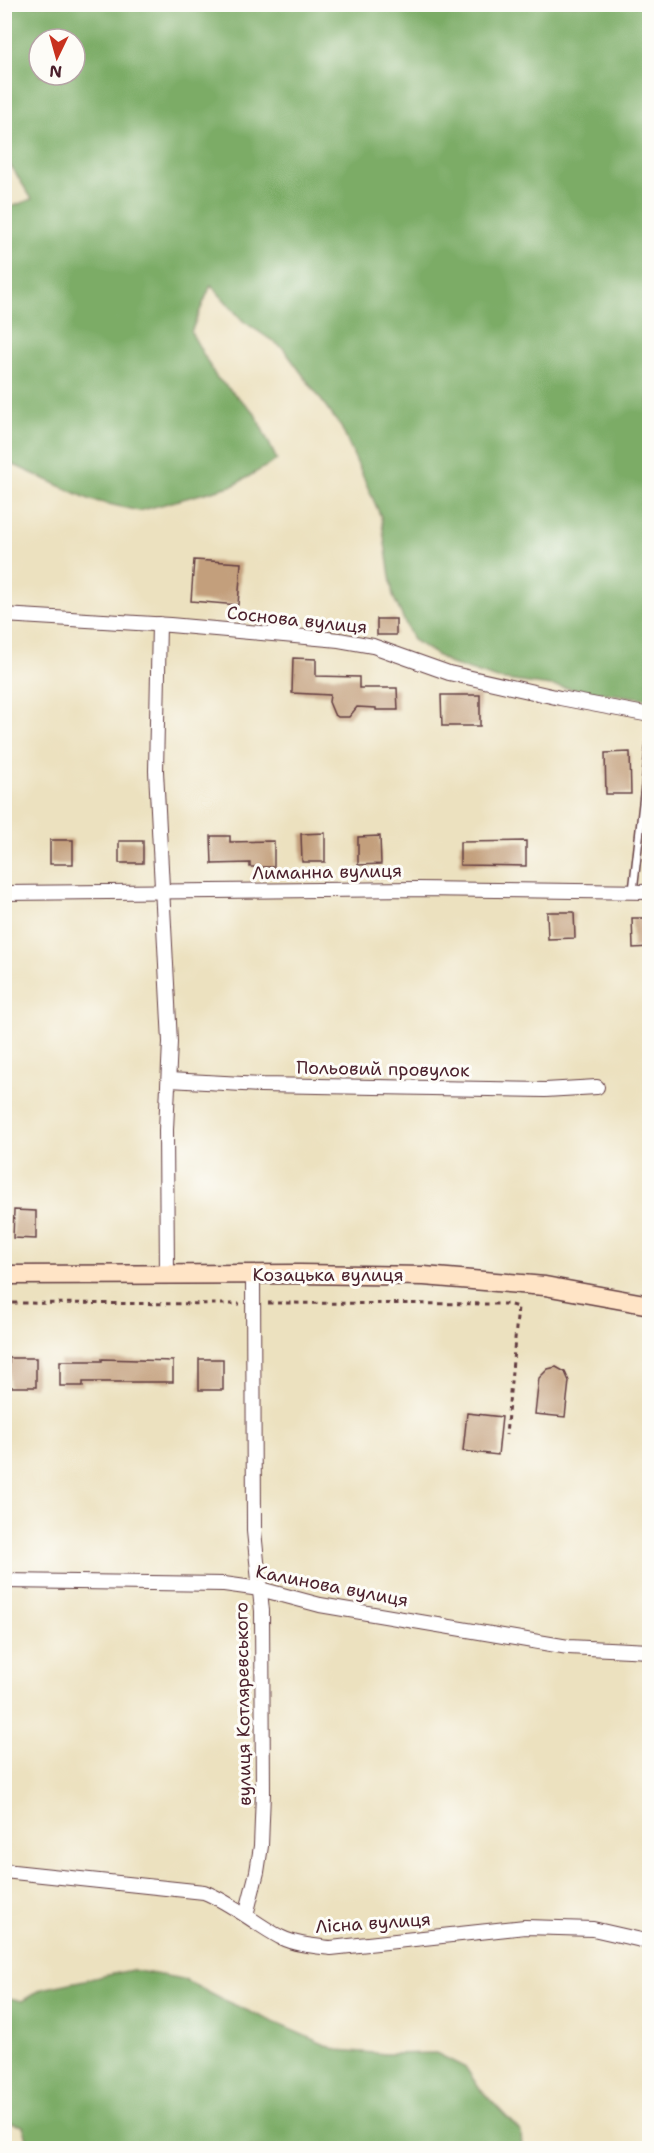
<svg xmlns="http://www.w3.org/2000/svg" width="654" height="2153" font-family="'Shantell Sans',sans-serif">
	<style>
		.forest { fill: #7bac66; stroke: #626648; stroke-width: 1.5; fill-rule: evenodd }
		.building { fill: #c39f7b }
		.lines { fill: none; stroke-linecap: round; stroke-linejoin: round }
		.lane-casing { stroke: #623c41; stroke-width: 10 }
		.street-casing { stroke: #623c41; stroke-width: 16 }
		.secondary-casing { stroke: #623c41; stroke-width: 21 }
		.path { stroke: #623c41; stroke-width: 3; stroke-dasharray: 4.5 4.5; stroke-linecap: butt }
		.lane { stroke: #fff; stroke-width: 7 }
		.street { stroke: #fff; stroke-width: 14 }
		.secondary { stroke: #ffe4c6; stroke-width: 18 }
		.labels { text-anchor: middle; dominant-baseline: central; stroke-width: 6; stroke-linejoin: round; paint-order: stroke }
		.street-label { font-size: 18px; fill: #4a1f2b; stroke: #fdfcf7 }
	</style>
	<rect width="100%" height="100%" fill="#fdfcf7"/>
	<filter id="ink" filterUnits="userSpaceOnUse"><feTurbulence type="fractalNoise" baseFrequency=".0167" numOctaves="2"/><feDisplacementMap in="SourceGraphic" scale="12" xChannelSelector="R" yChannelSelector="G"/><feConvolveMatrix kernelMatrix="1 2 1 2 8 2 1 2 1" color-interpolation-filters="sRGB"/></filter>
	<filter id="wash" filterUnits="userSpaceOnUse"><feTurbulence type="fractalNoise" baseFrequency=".008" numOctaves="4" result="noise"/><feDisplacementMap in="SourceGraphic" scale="24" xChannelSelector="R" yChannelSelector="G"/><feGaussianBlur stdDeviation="1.35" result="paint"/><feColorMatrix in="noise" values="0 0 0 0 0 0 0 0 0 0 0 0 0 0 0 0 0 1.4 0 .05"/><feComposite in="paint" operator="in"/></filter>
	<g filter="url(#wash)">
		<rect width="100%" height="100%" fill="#ece1bf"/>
		<g class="forest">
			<path d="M 5,5 L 649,5 L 649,699 L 498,679 L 451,664 L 413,640 L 393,596 L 381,517 L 341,427 L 283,348 L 243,321 L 211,285 L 191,332 L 216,377 L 254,412 L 277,460 L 234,485 L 139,511 L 91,500 L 5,461 L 5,209 L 32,199 L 5,157 ZM 39,39 L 75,39 L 75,75 L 39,75 Z"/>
			<path d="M 132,1970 L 183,1979 L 221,1999 L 337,2050 L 387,2054 L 436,2053 L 466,2068 L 479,2088 L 521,2132 L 522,2148 L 30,2148 L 23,2126 L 10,2123 L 5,2119 L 5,1997 L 22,2001 L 42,1989 Z"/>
		</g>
		<g id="blocks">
			<g class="building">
				<path d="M 194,560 L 241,563 L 238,605 L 191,601 Z"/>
				<rect x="377" y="619" width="19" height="16"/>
				<path d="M 293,658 L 316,659 L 316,676 L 359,677 L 359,688 L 397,688 L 398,710 L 376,710 L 376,708 L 357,707 L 349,717 L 338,717 L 334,714 L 329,702 L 330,695 L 292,693 Z"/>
				<path d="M 441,695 L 480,695 L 480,726 L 442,726 Z"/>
				<path d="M 630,752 L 631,794 L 606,794 L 605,753 Z"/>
				<path d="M 325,833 L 325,862 L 302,862 L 301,834 Z"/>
				<path d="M 211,836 L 230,836 L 230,842 L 274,841 L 274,867 L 250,867 L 250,863 L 212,864 Z"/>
				<path d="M 380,836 L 381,864 L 358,865 L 358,837 Z"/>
				<rect x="50" y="840" width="23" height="24"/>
				<rect x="119" y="841" width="24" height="22"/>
				<path d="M 526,841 L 526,866 L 460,865 L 460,842 Z"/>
				<path d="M 547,912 L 574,912 L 575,938 L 548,939 Z"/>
				<path d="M 632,918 L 650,918 L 650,947 L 633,948 Z"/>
				<path d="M 14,1210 L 36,1211 L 36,1239 L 13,1238 Z"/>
				<rect x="9" y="1358" width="27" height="29"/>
				<path d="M 102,1359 L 173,1361 L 173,1382 L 83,1382 L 83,1386 L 60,1386 L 60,1361 L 102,1361 Z"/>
				<rect x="199" y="1359" width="24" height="31"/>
				<path d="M 556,1367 L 565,1372 L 569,1381 L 565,1417 L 535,1414 L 539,1378 L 548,1369 Z"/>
				<path d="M 467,1413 L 502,1417 L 498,1455 L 463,1451 Z"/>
			</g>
		</g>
	</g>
	<g filter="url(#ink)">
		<use href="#blocks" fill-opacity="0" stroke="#623c41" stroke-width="1.5"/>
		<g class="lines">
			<defs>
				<path id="lane" d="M 633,891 L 650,742"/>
				<g id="street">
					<path d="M 4,615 L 170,625 L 339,640 L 373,646 L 449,673 L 560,698 L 650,715"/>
					<path d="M 159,624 L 156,771 L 170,1042 L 166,1130 L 167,1275"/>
					<path d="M 4,893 L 417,889 L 650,892"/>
					<path d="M 169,1080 L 261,1085 L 545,1090 L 597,1087"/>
					<path d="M 4,1581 L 224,1584 L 260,1589 L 320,1605 L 568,1647 L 650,1651"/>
					<path d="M 4,1871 L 204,1892 C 232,1903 254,1923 280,1937 C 296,1945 313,1946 331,1948 L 525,1927 L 593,1929 L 650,1942"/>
					<path d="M 246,1915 L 257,1872 L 261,1846 L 263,1793 L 262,1611 L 254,1531 L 253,1274"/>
				</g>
				<path id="secondary" d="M 4,1275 L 300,1274 L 424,1276 L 545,1286 L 650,1305"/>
			</defs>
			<use href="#lane" class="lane-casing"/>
			<use href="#street" class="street-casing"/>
			<use href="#secondary" class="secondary-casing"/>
			<g class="path">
				<path d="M 4,1303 L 240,1304"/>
				<path d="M 268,1303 L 507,1304 L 518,1307 L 506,1435"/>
			</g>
			<use href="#lane" class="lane"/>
			<use href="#street" class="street"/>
			<use href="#secondary" class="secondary"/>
		</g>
	</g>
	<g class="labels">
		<g class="street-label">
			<text transform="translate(297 620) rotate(6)">Соснова вулиця</text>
			<text transform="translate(327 872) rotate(-1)">Лиманна вулиця</text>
			<text transform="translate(383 1069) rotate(1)">Польовий провулок</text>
			<text x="328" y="1275">Козацька вулиця</text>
			<text transform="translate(332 1586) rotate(11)">Калинова вулиця</text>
			<text transform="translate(243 1704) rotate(-91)">вулиця Котляревського</text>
			<text transform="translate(373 1923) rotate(-4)">Лісна вулиця</text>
		</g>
	</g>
	<rect width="654" height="2153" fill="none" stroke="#fdfcf7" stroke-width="24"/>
	<g transform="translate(57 57) rotate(185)"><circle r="28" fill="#fdfcf7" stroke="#b5a4a5" stroke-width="1.5"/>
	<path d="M0-4.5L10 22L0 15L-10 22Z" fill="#c8321e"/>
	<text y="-9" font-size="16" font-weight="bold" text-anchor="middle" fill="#4a1f2b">N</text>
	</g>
</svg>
